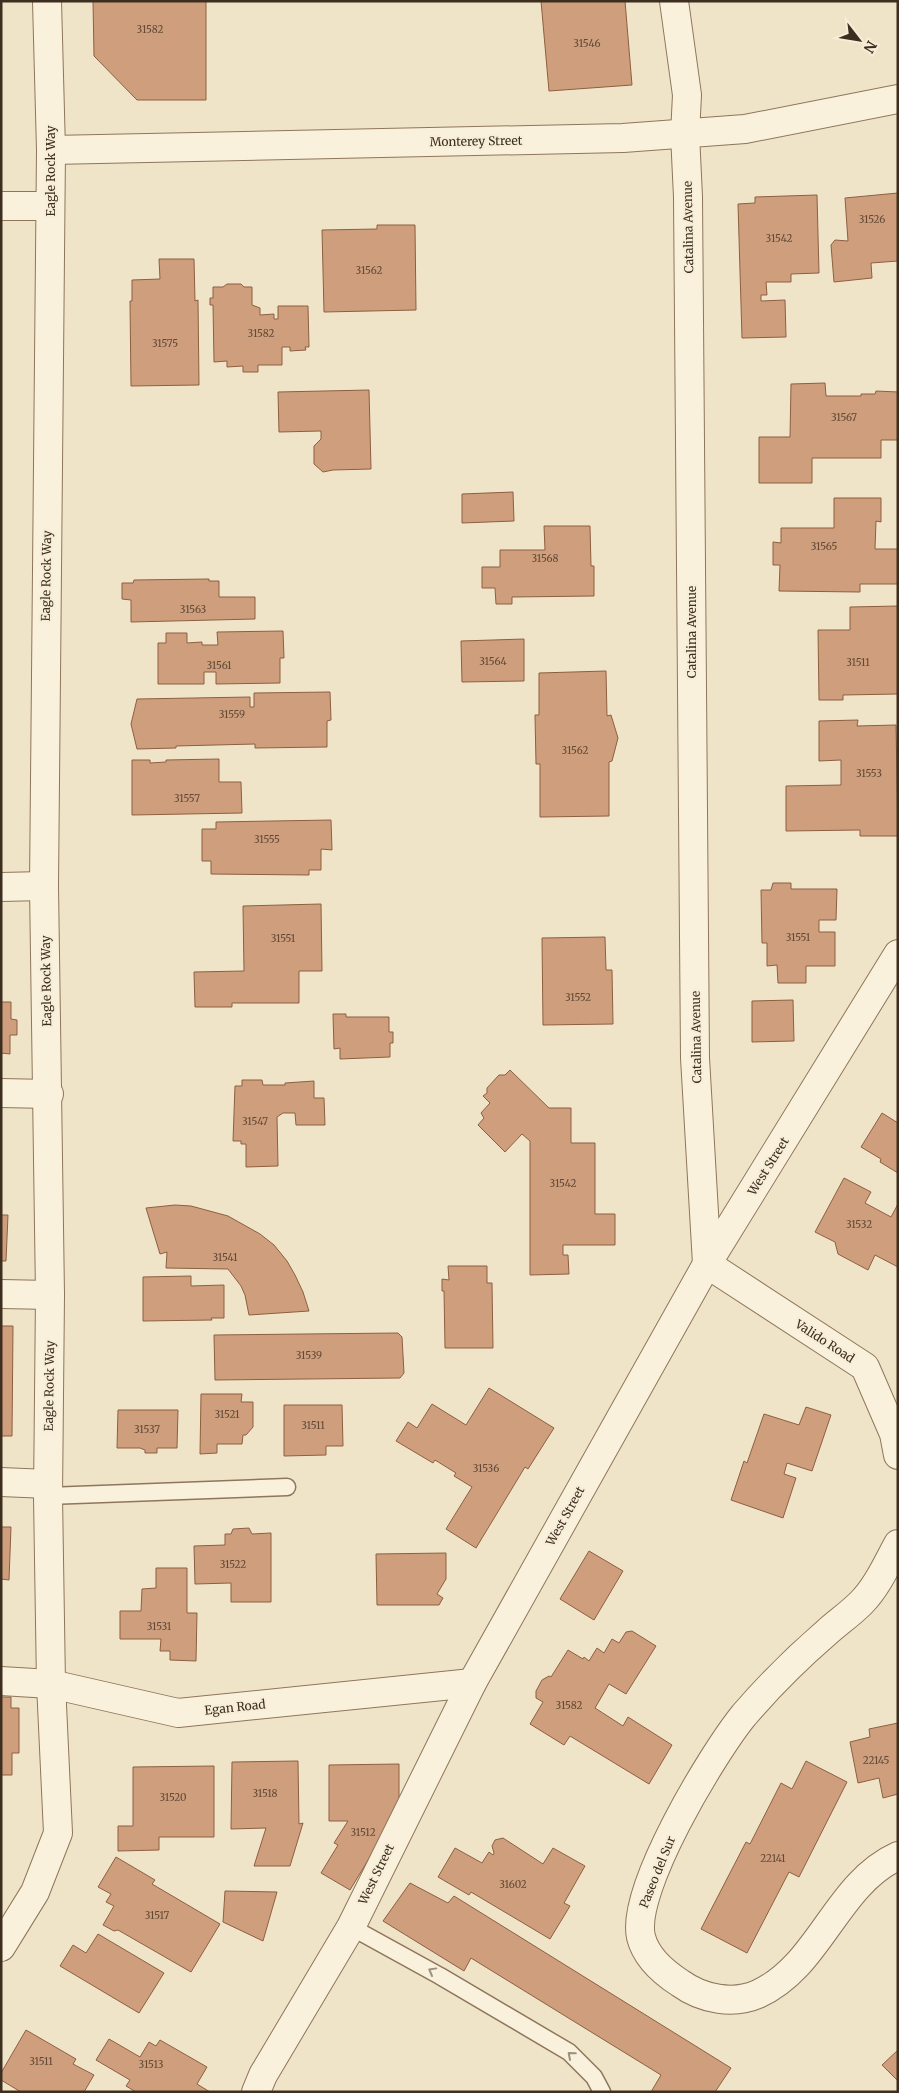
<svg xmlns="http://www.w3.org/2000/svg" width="899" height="2093" font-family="Merriweather,serif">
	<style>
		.building { fill: #cf9f7d; stroke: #8d5f41 }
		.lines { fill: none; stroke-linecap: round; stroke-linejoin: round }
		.service-casing { stroke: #8d765c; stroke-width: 19 }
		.minor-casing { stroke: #8d765c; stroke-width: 30 }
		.service { stroke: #faf1dc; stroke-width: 16 }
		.minor { stroke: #faf1dc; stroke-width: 28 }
		.oneway { stroke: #9c907e }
		.labels { text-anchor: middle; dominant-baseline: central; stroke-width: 4.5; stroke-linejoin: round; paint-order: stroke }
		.number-label { font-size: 10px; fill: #624a37 }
		.street-label { font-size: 12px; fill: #3d2e20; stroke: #f7eed8 }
	</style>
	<rect width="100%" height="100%" fill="#f0e4c8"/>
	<g class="building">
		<path d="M 93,1 L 206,1 L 206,100 L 137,100 L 94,56 Z"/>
		<path d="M 541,1 L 625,1 L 632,85 L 549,91 Z"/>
		<path d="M 898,193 L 898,261 L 871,263 L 872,278 L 834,282 L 831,245 L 835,240 L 848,241 L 845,198 Z"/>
		<path d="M 817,195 L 819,273 L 791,274 L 791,282 L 766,282 L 767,295 L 761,295 L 761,301 L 785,300 L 786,337 L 742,338 L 738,204 L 755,203 L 755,197 Z"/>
		<path d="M 377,225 L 415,225 L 416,310 L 324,312 L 322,230 L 377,229 Z"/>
		<path d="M 159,259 L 194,259 L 195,301 L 198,300 L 199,385 L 131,386 L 130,301 L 132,301 L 132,280 L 160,279 Z"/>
		<path d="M 227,284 L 241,284 L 244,287 L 252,287 L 252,305 L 260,308 L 260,315 L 274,314 L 274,319 L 278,319 L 278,306 L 308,306 L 309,347 L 305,347 L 306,350 L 290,351 L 290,347 L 282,347 L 282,365 L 258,365 L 258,372 L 243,372 L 243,366 L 227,367 L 227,361 L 214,362 L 213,305 L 210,305 L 210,298 L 213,298 L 213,287 L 223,287 Z"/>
		<path d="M 825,383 L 826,396 L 861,396 L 861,394 L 875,394 L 876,391 L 898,392 L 898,440 L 881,440 L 881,458 L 812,458 L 812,483 L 759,483 L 759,437 L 790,437 L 791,384 Z"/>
		<path d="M 369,390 L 371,469 L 333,470 L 323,472 L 314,464 L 314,446 L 321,439 L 321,431 L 279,432 L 278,392 Z"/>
		<path d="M 513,492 L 514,521 L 462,523 L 462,494 Z"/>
		<path d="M 834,498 L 881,498 L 881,522 L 876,521 L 875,549 L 898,549 L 898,584 L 860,584 L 860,592 L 779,591 L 780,565 L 773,565 L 773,542 L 781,543 L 781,528 L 834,528 Z"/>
		<path d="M 544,526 L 590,526 L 591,566 L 594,566 L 594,596 L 512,597 L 512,604 L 496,604 L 495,588 L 482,588 L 482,567 L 500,567 L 500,550 L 545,550 Z"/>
		<path d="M 209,579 L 209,581 L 219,581 L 219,597 L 255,597 L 255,619 L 131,622 L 131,600 L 122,599 L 122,583 L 133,583 L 134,580 Z"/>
		<path d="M 898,606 L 898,694 L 843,695 L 843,700 L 819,700 L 818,630 L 850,630 L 850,607 Z"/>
		<path d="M 283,631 L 284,658 L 280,658 L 280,683 L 216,684 L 216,672 L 204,672 L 204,684 L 158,684 L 158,643 L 166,643 L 166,633 L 187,633 L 187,643 L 202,642 L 202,645 L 218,645 L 217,632 Z"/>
		<path d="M 524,639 L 524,681 L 462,682 L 461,641 Z"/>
		<path d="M 606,671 L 607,716 L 611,715 L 618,738 L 612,761 L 609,762 L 609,816 L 540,817 L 540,764 L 536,764 L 535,715 L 539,715 L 539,673 Z"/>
		<path d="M 330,692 L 331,720 L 327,721 L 327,747 L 255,748 L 255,744 L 176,746 L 176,748 L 137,749 L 131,724 L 137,699 L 250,697 L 250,707 L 254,707 L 254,693 Z"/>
		<path d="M 858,720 L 857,726 L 896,725 L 898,836 L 860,836 L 860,830 L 786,831 L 786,786 L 841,785 L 841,760 L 819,761 L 819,721 Z"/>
		<path d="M 219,759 L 219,782 L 241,782 L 242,813 L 132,815 L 132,760 L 150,760 L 150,763 L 166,762 L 166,760 Z"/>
		<path d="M 331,820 L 332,850 L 321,849 L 321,870 L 309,870 L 309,875 L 211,874 L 211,861 L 202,861 L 202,829 L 216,829 L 216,822 Z"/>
		<path d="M 773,883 L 791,883 L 791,889 L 837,889 L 836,920 L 819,920 L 819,932 L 835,932 L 835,966 L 806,966 L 806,983 L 778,983 L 777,965 L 767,966 L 767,943 L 762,943 L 761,890 L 771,890 Z"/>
		<path d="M 321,904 L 322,971 L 299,971 L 299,1003 L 232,1003 L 232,1007 L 195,1007 L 194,972 L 244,971 L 243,906 Z"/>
		<path d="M 605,937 L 606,970 L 612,970 L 613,1024 L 543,1025 L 542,938 Z"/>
		<path d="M 793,1000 L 794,1041 L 752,1042 L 752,1001 Z"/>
		<path d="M 1,1002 L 11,1002 L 11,1019 L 17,1020 L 17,1035 L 10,1035 L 10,1054 L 1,1053 Z"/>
		<path d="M 333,1014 L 346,1014 L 346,1017 L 389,1017 L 389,1032 L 393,1032 L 393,1043 L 390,1043 L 390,1057 L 340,1059 L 340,1048 L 334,1049 Z"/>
		<path d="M 510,1070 L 549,1108 L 571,1108 L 571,1143 L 595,1143 L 595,1214 L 615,1214 L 615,1245 L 563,1245 L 563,1255 L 568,1255 L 569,1274 L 530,1275 L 530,1141 L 522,1134 L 505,1152 L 478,1125 L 484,1118 L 481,1113 L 490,1103 L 483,1096 L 487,1093 L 487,1088 L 499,1075 L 505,1075 Z"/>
		<path d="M 242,1080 L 262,1080 L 263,1085 L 285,1085 L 285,1083 L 314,1081 L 314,1098 L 324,1098 L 325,1125 L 296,1125 L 295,1113 L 283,1113 L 277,1117 L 278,1166 L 246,1167 L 246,1144 L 241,1144 L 241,1141 L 233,1141 L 235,1086 L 242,1086 Z"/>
		<path d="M 882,1113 L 898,1123 L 898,1173 L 880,1162 L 881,1159 L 861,1147 Z"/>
		<path d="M 844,1178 L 871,1192 L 865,1203 L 891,1217 L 898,1204 L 898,1267 L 875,1255 L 868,1270 L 838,1254 L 835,1242 L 815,1232 Z"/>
		<path d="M 175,1205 L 191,1206 L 228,1216 L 260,1234 L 274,1245 L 287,1261 L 295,1275 L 303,1292 L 309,1311 L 249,1315 L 245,1295 L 241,1286 L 228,1269 L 166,1268 L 167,1252 L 160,1254 L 146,1208 Z"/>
		<path d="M 1,1215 L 8,1215 L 6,1261 L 1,1261 Z"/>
		<path d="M 448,1266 L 487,1266 L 487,1283 L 492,1283 L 493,1348 L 445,1348 L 444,1291 L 442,1291 L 442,1279 L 449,1280 Z"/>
		<path d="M 191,1276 L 191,1286 L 224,1285 L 224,1318 L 211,1318 L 212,1320 L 143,1321 L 143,1277 Z"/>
		<path d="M 1,1326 L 13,1326 L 12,1436 L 1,1436 Z"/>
		<path d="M 398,1333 L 402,1337 L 404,1373 L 400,1378 L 215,1380 L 214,1335 Z"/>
		<path d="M 489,1388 L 554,1428 L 528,1469 L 525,1467 L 476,1548 L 446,1529 L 472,1487 L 454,1476 L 456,1473 L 435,1460 L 433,1463 L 396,1441 L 408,1422 L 417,1428 L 432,1404 L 466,1425 Z"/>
		<path d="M 201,1394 L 242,1394 L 241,1402 L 253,1402 L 253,1427 L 246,1435 L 243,1435 L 242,1444 L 217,1444 L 217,1453 L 200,1454 Z"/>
		<path d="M 284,1405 L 342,1405 L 343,1446 L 326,1446 L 326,1455 L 284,1456 Z"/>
		<path d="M 806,1407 L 831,1415 L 812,1471 L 787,1463 L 784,1474 L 796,1478 L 783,1518 L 731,1500 L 744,1461 L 747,1463 L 764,1414 L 799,1425 Z"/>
		<path d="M 118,1410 L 178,1410 L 177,1448 L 157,1448 L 157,1453 L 145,1453 L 145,1450 L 140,1448 L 117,1448 Z"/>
		<path d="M 1,1527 L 11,1527 L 9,1580 L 1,1579 Z"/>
		<path d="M 249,1528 L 252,1534 L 271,1533 L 271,1602 L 231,1602 L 231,1583 L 195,1584 L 194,1546 L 225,1545 L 225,1534 L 231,1534 L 233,1529 Z"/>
		<path d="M 589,1551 L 623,1571 L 594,1620 L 560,1599 Z"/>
		<path d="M 446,1553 L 446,1579 L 437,1594 L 443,1598 L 439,1605 L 377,1605 L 376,1554 Z"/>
		<path d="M 156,1568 L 187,1568 L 187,1613 L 197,1613 L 196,1661 L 170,1660 L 170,1651 L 160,1651 L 161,1639 L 120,1639 L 120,1611 L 141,1611 L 142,1589 L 156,1588 Z"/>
		<path d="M 632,1631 L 656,1646 L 626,1694 L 609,1684 L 595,1708 L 623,1726 L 628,1717 L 672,1745 L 649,1784 L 570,1736 L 564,1745 L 530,1724 L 543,1702 L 536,1698 L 536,1691 L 542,1680 L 549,1676 L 551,1677 L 568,1650 L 583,1659 L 584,1657 L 589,1661 L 597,1648 L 604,1653 L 612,1639 L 619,1643 L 626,1632 Z"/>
		<path d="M 1,1697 L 11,1697 L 11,1708 L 19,1708 L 19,1753 L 12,1753 L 12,1775 L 1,1775 Z"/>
		<path d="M 898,1723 L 898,1794 L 883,1798 L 879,1778 L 858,1783 L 850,1742 L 870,1737 L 869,1729 Z"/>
		<path d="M 298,1761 L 299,1824 L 303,1823 L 290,1866 L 254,1866 L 266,1828 L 231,1829 L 232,1762 Z"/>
		<path d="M 806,1761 L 847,1782 L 799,1877 L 789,1872 L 747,1953 L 701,1929 L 746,1842 L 750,1844 L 781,1783 L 792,1789 Z"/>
		<path d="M 399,1764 L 399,1809 L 350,1890 L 321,1873 L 338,1845 L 334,1843 L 348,1821 L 329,1821 L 329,1765 Z"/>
		<path d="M 214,1766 L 214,1837 L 159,1837 L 159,1850 L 118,1851 L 118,1826 L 133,1826 L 133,1767 Z"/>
		<path d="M 503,1838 L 543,1864 L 553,1848 L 585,1866 L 564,1903 L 570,1906 L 550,1939 L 471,1892 L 469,1895 L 438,1877 L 455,1848 L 482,1863 L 489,1852 L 493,1855 L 494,1853 L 492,1846 L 495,1840 Z"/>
		<path d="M 116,1857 L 155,1880 L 152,1884 L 220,1924 L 191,1972 L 118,1930 L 114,1931 L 103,1925 L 114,1906 L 106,1902 L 111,1894 L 98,1887 Z"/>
		<path d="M 410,1883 L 448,1903 L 454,1896 L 731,2068 L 715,2092 L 651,2092 L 661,2075 L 471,1958 L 464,1971 L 383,1921 Z"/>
		<path d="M 225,1891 L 277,1892 L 263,1941 L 223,1922 Z"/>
		<path d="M 98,1934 L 164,1973 L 139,2013 L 60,1966 L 73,1945 L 86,1953 Z"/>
		<path d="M 26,2030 L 76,2059 L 73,2064 L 94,2075 L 84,2092 L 21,2092 L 1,2080 L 1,2073 Z"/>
		<path d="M 109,2039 L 140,2057 L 149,2042 L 156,2046 L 160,2040 L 207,2067 L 197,2084 L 210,2092 L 136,2092 L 126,2086 L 130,2080 L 96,2060 Z"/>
		<path d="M 898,2050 L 898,2081 L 882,2065 Z"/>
	</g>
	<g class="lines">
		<defs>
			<g id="service">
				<path d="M 48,1496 L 287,1487"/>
				<path d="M 351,1927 L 440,1976 L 569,2052 L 594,2077 L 602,2092"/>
			</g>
			<g id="minor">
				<path d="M 674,1 L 687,95 L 685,134 L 688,197 L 695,1058 L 707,1264 L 865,1367 L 894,1434 L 898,1455"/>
				<path d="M 51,150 L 623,138 L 745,129 L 898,99"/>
				<path d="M 1,206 L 50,206"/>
				<path d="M 1,887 L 44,886"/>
				<path d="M 1,1093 L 49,1094"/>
				<path d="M 1,1294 L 50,1295"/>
				<path d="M 1,1482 L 48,1484"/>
				<path d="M 898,1544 C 887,1564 877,1587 861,1603 C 850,1614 837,1623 826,1633 C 797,1658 769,1686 744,1715 C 713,1753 630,1890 641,1937 C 646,1957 663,1972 680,1983 C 702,1999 733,2005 758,1994 C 820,1966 836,1884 898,1856"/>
				<path d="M 1,1681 L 51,1684 L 178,1713 L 472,1683"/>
				<path d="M 1,1947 L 35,1892 L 58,1833 L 51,1684 L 48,1496 L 50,1295 L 44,886 L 51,150 L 47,1"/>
				<path d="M 256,2092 L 263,2075 L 351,1927 L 472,1683 L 707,1264 L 898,954"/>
			</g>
		</defs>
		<use href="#service" class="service-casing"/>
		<use href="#minor" class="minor-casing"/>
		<use href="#service" class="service"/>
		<use href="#minor" class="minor"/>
	</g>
	<defs><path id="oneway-chevron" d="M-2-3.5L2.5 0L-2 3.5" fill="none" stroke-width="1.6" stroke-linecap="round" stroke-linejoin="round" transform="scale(1.25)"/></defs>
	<g class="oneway">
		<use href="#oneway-chevron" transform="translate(432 1971) rotate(-151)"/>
		<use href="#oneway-chevron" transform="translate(571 2055) rotate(-139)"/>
	</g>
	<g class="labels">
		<g class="number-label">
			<text x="150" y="29">31582</text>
			<text x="587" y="43">31546</text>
			<text x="872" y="219">31526</text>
			<text x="779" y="238">31542</text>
			<text x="369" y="270">31562</text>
			<text x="261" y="333">31582</text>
			<text x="165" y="343">31575</text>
			<text x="844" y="417">31567</text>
			<text x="824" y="546">31565</text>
			<text x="545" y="558">31568</text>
			<text x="193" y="609">31563</text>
			<text x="493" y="661">31564</text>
			<text x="858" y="662">31511</text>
			<text x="219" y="665">31561</text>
			<text x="232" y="714">31559</text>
			<text x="575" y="750">31562</text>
			<text x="869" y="773">31553</text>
			<text x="187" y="798">31557</text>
			<text x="267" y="839">31555</text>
			<text x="798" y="937">31551</text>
			<text x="283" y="938">31551</text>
			<text x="578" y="997">31552</text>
			<text x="255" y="1121">31547</text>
			<text x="563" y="1183">31542</text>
			<text x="859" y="1224">31532</text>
			<text x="225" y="1257">31541</text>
			<text x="309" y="1355">31539</text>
			<text x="227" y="1414">31521</text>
			<text x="313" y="1425">31511</text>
			<text x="147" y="1429">31537</text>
			<text x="486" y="1468">31536</text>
			<text x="233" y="1564">31522</text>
			<text x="159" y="1626">31531</text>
			<text x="569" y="1705">31582</text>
			<text x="876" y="1760">22145</text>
			<text x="265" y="1793">31518</text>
			<text x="173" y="1797">31520</text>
			<text x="363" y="1832">31512</text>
			<text x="773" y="1858">22141</text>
			<text x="513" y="1884">31602</text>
			<text x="157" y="1915">31517</text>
			<text x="41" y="2061">31511</text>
			<text x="151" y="2064">31513</text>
		</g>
		<g class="street-label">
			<text transform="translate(476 141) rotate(-1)">Monterey Street</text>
			<text transform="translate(50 171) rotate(-90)">Eagle Rock Way</text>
			<text transform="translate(688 227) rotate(-91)">Catalina Avenue</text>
			<text transform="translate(46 576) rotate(-89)">Eagle Rock Way</text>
			<text transform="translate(691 632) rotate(-90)">Catalina Avenue</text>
			<text transform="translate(46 981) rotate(-91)">Eagle Rock Way</text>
			<text transform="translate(696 1037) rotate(-91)">Catalina Avenue</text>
			<text transform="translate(768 1166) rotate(-58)">West Street</text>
			<text transform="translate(825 1341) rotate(33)">Valido Road</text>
			<text transform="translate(49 1386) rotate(-89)">Eagle Rock Way</text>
			<text transform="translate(565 1516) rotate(-61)">West Street</text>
			<text transform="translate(235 1707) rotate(-6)">Egan Road</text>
			<text transform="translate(657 1872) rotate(-68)">Paseo del Sur</text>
			<text transform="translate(376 1874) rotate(-64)">West Street</text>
		</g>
	</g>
	<rect width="899" height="2093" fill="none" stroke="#3d2e20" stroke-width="5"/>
	<g transform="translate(859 40) rotate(121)" stroke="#f7eed8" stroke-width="4" paint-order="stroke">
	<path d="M0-4L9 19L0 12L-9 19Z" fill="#3d2e20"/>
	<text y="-8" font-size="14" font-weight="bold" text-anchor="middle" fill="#3d2e20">N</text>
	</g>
</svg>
